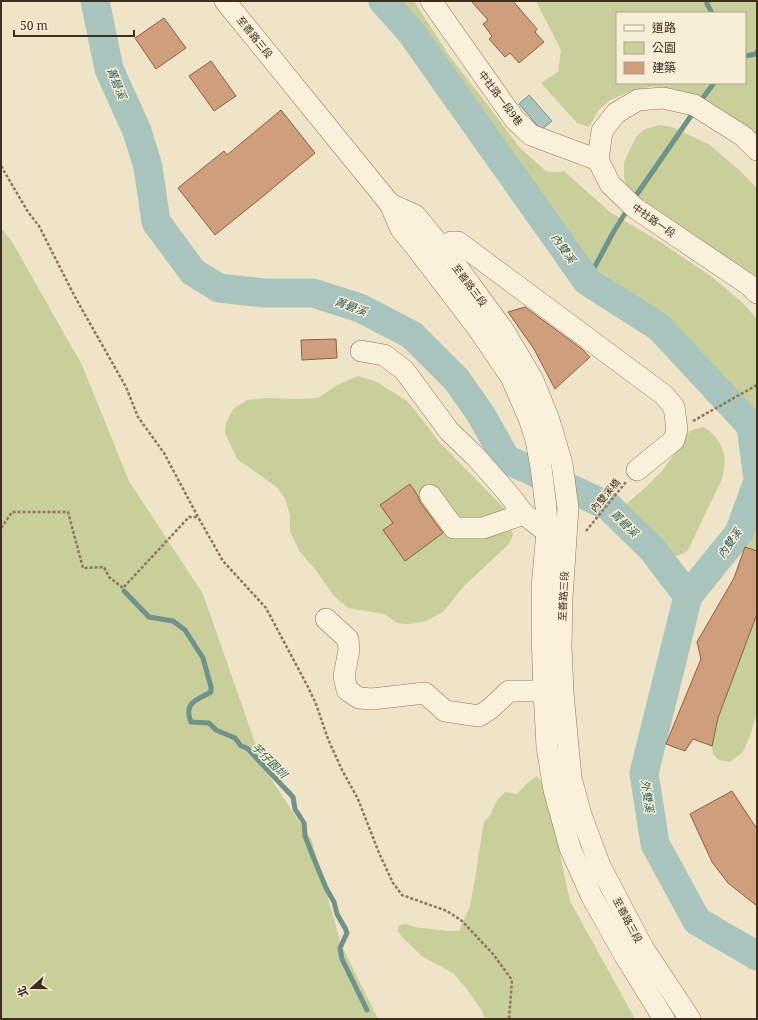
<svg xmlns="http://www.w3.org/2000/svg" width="758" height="1020" font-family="'Noto Serif','Noto Sans TC',serif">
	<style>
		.green { fill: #c9cf9b; fill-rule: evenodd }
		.water { fill: #a9c4bc; stroke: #6f938a }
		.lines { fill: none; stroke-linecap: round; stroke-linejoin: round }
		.stream { stroke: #6f938a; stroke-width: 5 }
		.river { stroke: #a9c4bc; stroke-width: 29 }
		.building { fill: #cf9f7d; stroke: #8d5f41 }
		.minor-casing { stroke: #8d765c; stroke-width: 22 }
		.path { stroke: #8d765c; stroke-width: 2.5; stroke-dasharray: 3 2; stroke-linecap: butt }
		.minor { stroke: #faf1dc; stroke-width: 21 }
		.labels { text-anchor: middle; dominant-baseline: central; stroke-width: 3; stroke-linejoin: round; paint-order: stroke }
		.street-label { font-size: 10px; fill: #3d2e20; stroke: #f7eed8 }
		.water-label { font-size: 11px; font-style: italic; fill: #2f5d5a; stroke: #f7eed8 }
	</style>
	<rect width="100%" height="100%" fill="#f0e4c8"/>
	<g class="green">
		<path d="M 390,1 L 414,1 L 450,57 L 487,104 L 520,148 L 546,171 L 557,172 L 564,171 L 610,212 L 665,245 L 712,277 L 744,304 L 757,319 L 757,428 L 744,407 L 699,360 L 657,315 L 613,280 L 589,265 L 568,247 L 411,29 Z"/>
		<path d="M 536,1 L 757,1 L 757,138 L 679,92 L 654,86 L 632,91 L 610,100 L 598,111 L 589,127 L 577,123 L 541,83 L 558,72 L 561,50 ZM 617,13 L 745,13 L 745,83 L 617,83 Z"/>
		<path d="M 660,125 L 672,127 L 710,145 L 739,170 L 757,188 L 757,283 L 629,193 L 624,178 L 624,162 L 636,137 L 645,129 Z"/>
		<path d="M 1,228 L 11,240 L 82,365 L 129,481 L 203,594 L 264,768 L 312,841 L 341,944 L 378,1019 L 1,1019 Z"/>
		<path d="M 358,376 L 377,382 L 407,401 L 417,413 L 440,443 L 504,508 L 513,535 L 509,544 L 464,586 L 443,612 L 424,622 L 407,624 L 397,623 L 384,614 L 348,608 L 334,596 L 315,569 L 300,552 L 290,532 L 290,515 L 285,499 L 278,488 L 237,459 L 225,433 L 226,423 L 233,409 L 247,400 L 268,398 L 297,399 L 318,398 L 337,385 Z"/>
		<path d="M 703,427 C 712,431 720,441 723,451 C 726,459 724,470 722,479 L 688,550 C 681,556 675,557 666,554 C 652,540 634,528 622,511 L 625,505 L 645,488 L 662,471 L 675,453 L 685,437 L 690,431 L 698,428 Z"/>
		<path d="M 757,505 L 757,551 L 745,547 L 746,528 Z"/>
		<path d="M 757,614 L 757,712 L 750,736 L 743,752 L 730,762 L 719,760 L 713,754 L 712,746 L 718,718 Z"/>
		<path d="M 537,776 L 544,786 L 552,817 L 570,901 L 635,1019 L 485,1019 L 482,1011 L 466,988 L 453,973 L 423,957 L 402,937 L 397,930 L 400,925 L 406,924 L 415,927 L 448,931 L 459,931 L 470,906 L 476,874 L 478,858 L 484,822 L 491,814 L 497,800 L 505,792 L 517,794 L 526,784 Z"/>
	</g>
	<path class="water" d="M 529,95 L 552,121 L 541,130 L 519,104 Z"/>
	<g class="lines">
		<g class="stream">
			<path d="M 707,1 L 707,4 L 712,13"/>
			<path d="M 745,56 L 756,54 L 757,52"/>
			<path d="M 699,103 L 714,83"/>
			<path d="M 633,200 L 695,110"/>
			<path d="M 587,281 L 614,231 L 629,207"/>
			<path d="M 124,591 L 149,617 L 173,621 L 185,630 L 203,658 L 211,687 L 211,692 C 197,700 183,702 191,722 L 209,723 L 216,730 L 235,738 L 241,746 L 247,748 L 293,797 L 295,809 L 304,823 L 305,836 L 312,854 L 326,888 L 334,902 L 337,914 L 345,928 L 347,933 L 340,948 L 342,959 L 367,1010"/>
		</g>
		<g class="river">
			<path d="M 95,1 L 109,69 L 137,131 L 148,167 L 156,222 L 193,272 L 219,288 L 264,293 L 313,293 L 360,308 L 412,335 L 456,379 L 480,413 L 506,459 L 608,506 L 652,549 L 688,596"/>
			<path d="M 383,1 L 410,31 L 587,281 L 659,327 L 751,426 L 757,472"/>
			<path d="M 757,484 L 739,533 L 688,596 L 644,773 L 655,844 L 697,921 L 757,956"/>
		</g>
	</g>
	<g class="building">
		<path d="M 471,1 L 513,1 L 537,29 L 535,32 L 544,42 L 519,63 L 510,53 L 505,57 L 489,39 L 492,36 L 483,24 L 488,20 Z"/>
		<path d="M 164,18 L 186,48 L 156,69 L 135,38 Z"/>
		<path d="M 211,61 L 236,96 L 214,111 L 189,76 Z"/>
		<path d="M 281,110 L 315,153 L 261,198 L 215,235 L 178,188 L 224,151 L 227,155 Z"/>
		<path d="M 525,307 L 582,349 L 590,357 L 555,389 L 534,349 L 508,312 Z"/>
		<path d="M 336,339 L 337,358 L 302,360 L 301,340 Z"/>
		<path d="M 410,484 L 418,496 L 420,502 L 443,533 L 405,561 L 383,530 L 393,523 L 380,505 Z"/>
		<path d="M 745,547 L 757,551 L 757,614 L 718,718 L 712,746 L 693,739 L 685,751 L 666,744 L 701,659 L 697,642 L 734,578 Z"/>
		<path d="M 732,791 L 757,829 L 757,906 L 728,883 L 712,862 L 690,814 Z"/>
	</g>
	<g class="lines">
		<defs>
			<g id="minor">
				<path d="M 225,1 L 390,204 L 401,229 L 415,246 L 477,327 L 511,377 L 529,418 L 536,440 L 541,467 L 546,507 L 547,532 L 542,588 L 542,633 L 544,691 L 547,747 L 554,790 L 570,848 L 592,897 L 625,956 L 664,1019"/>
				<path d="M 431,1 L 515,120 L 531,135 L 598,160"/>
				<path d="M 757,150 L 743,136 L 694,105 L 663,98 L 638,100 L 616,113 L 602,131 L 598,160 L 610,184 L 635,208 L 749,285 L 757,293"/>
				<path d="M 390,204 L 415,215 L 455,264 L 504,331 L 533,380 L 549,420 L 562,464 L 568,508 L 562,598 L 561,647 L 563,693 L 571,778 L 581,815 L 600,866 L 643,948 L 690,1019"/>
				<path d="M 432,254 L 451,242 L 458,242 L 664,395 L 674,407 L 677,429 L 674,440 L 637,470"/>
				<path d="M 361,351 L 384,355 L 404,370 L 449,431 L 476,457 L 506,491 L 524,514 L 547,532"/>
				<path d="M 430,495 L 454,528 L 483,528 L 524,514"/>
				<path d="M 326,619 L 348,639 L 349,650 L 344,676 L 347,690 L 359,698 L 372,699 L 425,693 L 445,711 L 479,716 L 490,709 L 509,691 L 544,691"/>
			</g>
		</defs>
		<use href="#minor" class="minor-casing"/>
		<g class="path">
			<path d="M 1,166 L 28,212 L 39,226 L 75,297 L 126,387 L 138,417 L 164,453 L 198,517 L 223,561 L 266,608 L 308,687 L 316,704 L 328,739 L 342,770 L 358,799 L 379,853 L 393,883 L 402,895 L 447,911 L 462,921 L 493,954 L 512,980 L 509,1019"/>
			<path d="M 693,421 L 757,385"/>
			<path d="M 1,528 L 12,512 L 68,512 L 83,568 L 104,567 L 109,577 L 123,588 L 189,517 L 198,517"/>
			<path d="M 586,531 L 626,482"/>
		</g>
		<use href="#minor" class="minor"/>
	</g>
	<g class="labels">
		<g class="street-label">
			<text transform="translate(255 37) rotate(51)">至善路三段</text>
			<text transform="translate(501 98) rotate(53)">中社路一段9巷</text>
			<text transform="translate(654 220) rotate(35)">中社路一段</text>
			<text transform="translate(470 285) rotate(53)">至善路三段</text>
			<text transform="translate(605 495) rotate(-50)">內雙溪橋</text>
			<text transform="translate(563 596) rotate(-87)">至善路三段</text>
			<text transform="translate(628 920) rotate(62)">至善路三段</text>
		</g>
		<g class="water-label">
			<text transform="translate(117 83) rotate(68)">菁礐溪</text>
			<text transform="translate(564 248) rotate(55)">內雙溪</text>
			<text transform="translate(351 306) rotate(20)">菁礐溪</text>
			<text transform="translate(625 523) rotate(44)">菁礐溪</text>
			<text transform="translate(729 543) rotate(-55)">內雙溪</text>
			<text transform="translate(270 760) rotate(45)">芋仔園圳</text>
			<text transform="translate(648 796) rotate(82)">外雙溪</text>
		</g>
	</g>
	<rect width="758" height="1020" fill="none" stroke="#3d2e20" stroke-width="4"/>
	<rect x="616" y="12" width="130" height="72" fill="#f7eed8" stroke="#ada18e"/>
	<rect x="624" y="25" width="20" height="6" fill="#faf1dc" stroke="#ada18e"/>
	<text x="652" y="32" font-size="12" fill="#3d2e20">道路</text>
	<rect x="624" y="42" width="20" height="12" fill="#c9cf9b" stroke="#ada18e"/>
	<text x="652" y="52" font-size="12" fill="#3d2e20">公園</text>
	<rect x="624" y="62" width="20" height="12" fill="#cf9f7d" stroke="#ada18e"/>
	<text x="652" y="72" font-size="12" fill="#3d2e20">建築</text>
	<g transform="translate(32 988) rotate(249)" stroke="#f7eed8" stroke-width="3" paint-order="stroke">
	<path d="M0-3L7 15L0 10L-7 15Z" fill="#3d2e20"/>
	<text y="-6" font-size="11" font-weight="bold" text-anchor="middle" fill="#3d2e20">北</text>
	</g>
	<path d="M14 30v6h120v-6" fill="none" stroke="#3d2e20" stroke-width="2"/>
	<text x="20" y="30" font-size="12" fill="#3d2e20" stroke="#f7eed8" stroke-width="3" paint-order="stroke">50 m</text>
</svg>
